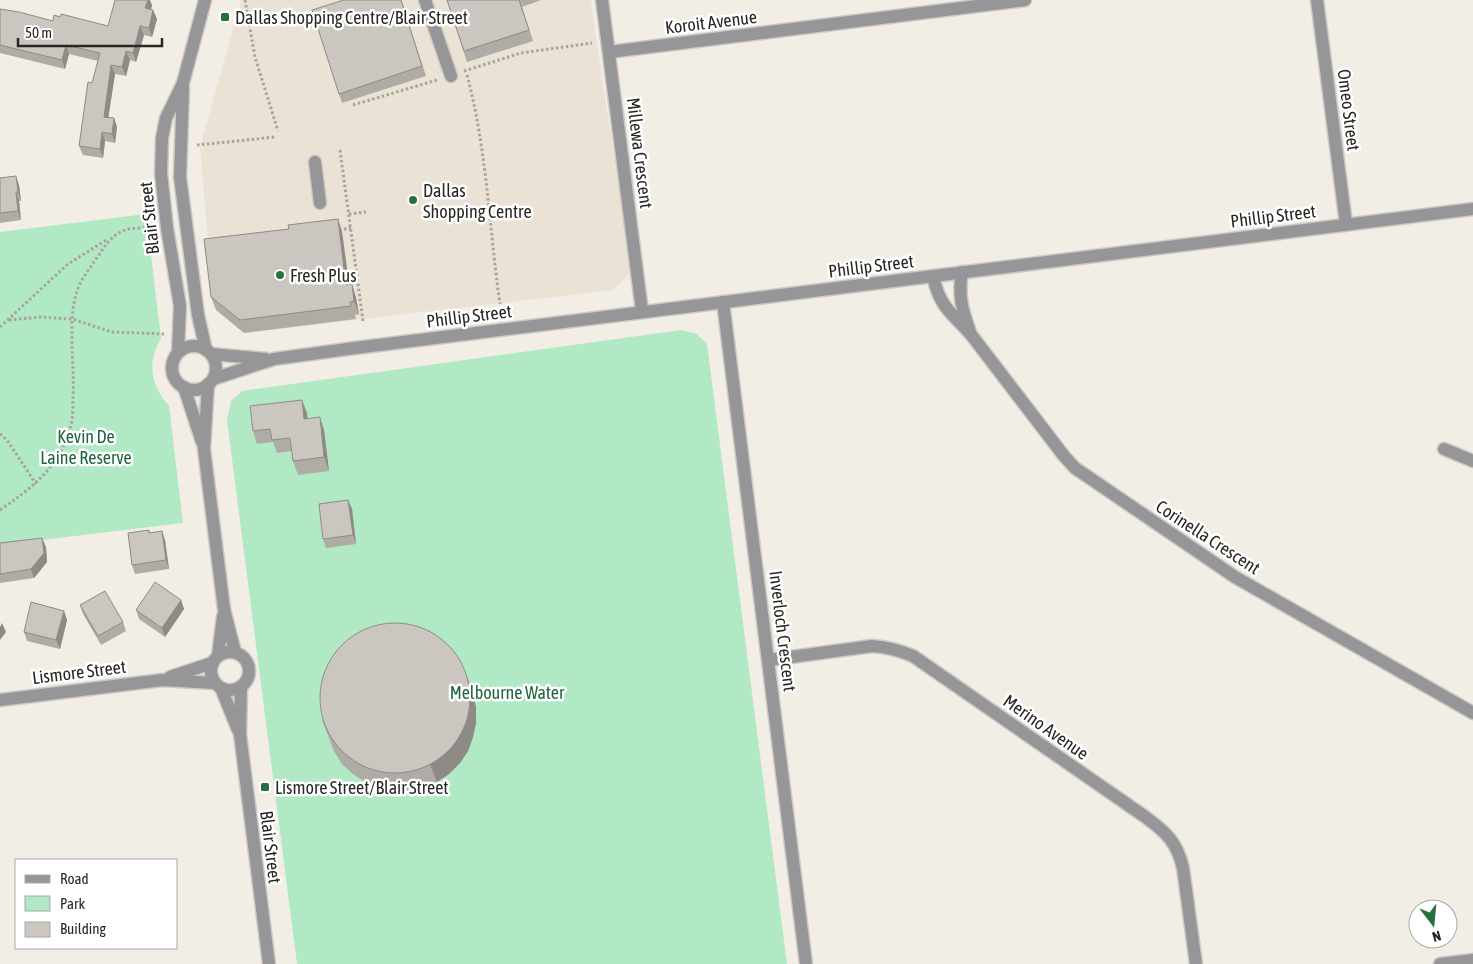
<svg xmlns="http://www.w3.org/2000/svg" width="1473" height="964" font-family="'Asap Condensed',sans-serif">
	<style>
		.built { fill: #eae2d4 }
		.green { fill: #b0e9c4 }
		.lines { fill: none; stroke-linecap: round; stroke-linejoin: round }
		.minor-casing { stroke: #cecac3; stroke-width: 15 }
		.path { stroke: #a7a49e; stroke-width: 3; stroke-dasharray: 2.5 2.5; stroke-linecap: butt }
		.minor { stroke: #969699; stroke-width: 12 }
		.wall { fill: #afaba5 }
		.shaded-wall { fill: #8e8b86 }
		.building { fill: #cbc7c0; stroke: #8e8b86 }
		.poi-dot { fill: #26703e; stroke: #fff; stroke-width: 2 }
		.labels { text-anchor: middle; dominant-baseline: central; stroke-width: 5; stroke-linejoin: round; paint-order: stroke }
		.poi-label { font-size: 18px; fill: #282724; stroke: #fff; text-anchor: start }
		.street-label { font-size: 18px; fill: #282724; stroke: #fff }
		.park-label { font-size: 18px; fill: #236440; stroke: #fff }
	</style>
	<rect width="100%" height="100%" fill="#f2eee6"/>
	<path class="built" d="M 241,0 L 591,0 L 602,78 L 632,271 L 613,290 L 244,333 L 216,310 L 209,253 L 200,147 Z"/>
	<g class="green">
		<path d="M 146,214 L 161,338 C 147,363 150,384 169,406 L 183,523 L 0,545 L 0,232 Z"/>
		<path d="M 681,330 L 697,334 L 707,344 L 787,964 L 297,964 L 227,420 L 231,401 L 242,391 Z"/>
	</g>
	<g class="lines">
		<defs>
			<g id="minor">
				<path d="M 425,0 L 451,76"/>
				<path d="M 602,0 L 642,311"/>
				<path d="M 1317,0 L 1346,224"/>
				<path d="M 609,52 L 1025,0"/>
				<path d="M 183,88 L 180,177 L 198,315 L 206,350"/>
				<path d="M 315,162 L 320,203"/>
				<path d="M 962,272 C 958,296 962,309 970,332"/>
				<path d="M 933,276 C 941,313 956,314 976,341 C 1005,379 1035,418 1064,456 L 1075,468 L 1235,577 L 1473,713"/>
				<path d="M 723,302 L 806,964"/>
				<circle cx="194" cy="368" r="22"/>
				<path d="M 178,352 L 180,306 L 167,228 L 161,173 L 162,138 L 166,118 L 183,83 L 205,0"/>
				<path d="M 211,354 L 266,359"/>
				<path d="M 213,379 L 274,359 L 355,348 L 1473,209"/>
				<path d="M 208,384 L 204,449 L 224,609 L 235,652"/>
				<path d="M 184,387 L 202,442"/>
				<path d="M 1444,449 L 1473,461"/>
				<circle cx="230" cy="671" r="19"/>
				<path d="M 218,656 L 223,616"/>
				<path d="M 769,660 L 872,646 C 887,647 899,650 913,656 L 1144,816 C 1166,832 1177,842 1183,868 L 1196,964"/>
				<path d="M 170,677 L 212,663"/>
				<path d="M 241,686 L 240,734 L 269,964"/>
				<path d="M 221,688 L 238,730"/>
				<path d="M 0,700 L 162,680 L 215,683"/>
				<path d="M 1440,964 L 1473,960"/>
			</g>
		</defs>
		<use href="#minor" class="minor-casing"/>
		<g class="path">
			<path d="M 245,0 L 255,57 L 278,131"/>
			<path d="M 464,71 L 521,53 L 592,43"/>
			<path d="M 467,75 C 487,149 489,228 500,304"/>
			<path d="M 353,105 L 437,80"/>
			<path d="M 197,145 L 275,137"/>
			<path d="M 340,150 L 363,321"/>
			<path d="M 349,214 L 366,212"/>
			<path d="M 339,230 L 351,228"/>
			<path d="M 9,320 L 41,317 L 72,319 L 112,332 L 164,334"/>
			<path d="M 0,327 L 68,264 L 108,239"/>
			<path d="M 0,434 L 7,440 L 36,484"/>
			<path d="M 0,510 C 30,489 55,471 68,435 C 73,423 73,410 73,398 C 75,365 67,321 77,291 C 80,281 88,271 94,262 C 104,248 111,233 129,229 C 136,228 144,228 151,227"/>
		</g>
		<use href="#minor" class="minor"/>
	</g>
	<g class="wall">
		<path d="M 401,0 L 426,76 L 342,103 L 339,94 Z"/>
		<path d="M 447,0 L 541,0 L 522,7 L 533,41 L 467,62 Z"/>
		<path d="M 152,5 L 151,10 L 153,10 L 157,19 L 152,37 L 144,35 L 136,62 L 130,60 L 126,76 L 115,74 L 108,118 L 114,118 L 117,127 L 115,143 L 105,141 L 103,158 L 83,155 L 79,146 L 92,83 L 98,61 L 69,54 L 65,69 L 0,53 L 0,9 L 53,21 L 108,26 Z"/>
		<path d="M 0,178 L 19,185 L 21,201 L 19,201 L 21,220 L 0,223 Z"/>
		<path d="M 338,219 L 342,232 L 349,285 L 352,284 L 356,298 L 359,314 L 355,315 L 356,319 L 244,333 L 216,310 L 211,297 L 289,229 Z"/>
		<path d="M 307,413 L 307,419 L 324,430 L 329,471 L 298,475 L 293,461 L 292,451 L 277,453 L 273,442 L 257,444 L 253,431 Z"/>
		<path d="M 352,509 L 356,544 L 326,548 L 323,539 Z"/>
		<path d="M 149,530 L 150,533 L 162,531 L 165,540 L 169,569 L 135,574 L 132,565 Z"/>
		<path d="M 42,538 L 46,547 L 47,562 L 34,578 L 0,583 L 0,543 Z"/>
		<path d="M 181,600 L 184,609 L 165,637 L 139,619 L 136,610 Z"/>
		<path d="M 80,605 L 123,622 L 126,631 L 101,645 L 83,614 Z"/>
		<path d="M 64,611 L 67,620 L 60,649 L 27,641 L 24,632 Z"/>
		<path d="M 473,694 L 476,708 L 476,723 L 473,737 L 468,751 L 460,763 L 449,774 L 437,782 L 423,788 L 408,791 L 394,790 L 379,788 L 365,782 L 353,774 L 342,764 L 334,751 L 322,720 Z"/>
	</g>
	<g class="shaded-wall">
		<path d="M 148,0 L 150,0 L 152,5 L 149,17 L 145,8 Z"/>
		<path d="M 153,10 L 157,19 L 152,37 L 149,28 Z"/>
		<path d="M 140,26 L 144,35 L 136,62 L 133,53 Z"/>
		<path d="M 66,45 L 69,54 L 65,69 L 62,60 Z"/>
		<path d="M 126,51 L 130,60 L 126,76 L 122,67 Z"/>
		<path d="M 111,65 L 115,74 L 107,126 L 104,117 Z"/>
		<path d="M 114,118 L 117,127 L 115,143 L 112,134 Z"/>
		<path d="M 102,132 L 105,141 L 103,158 L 100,149 Z"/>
		<path d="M 16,176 L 19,185 L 21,201 L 18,192 Z"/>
		<path d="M 16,192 L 19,201 L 21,220 L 18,211 Z"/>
		<path d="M 338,219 L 342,232 L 351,298 L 346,285 Z"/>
		<path d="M 352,284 L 356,298 L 359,314 L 354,301 Z"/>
		<path d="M 302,400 L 307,413 L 309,432 L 304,419 Z"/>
		<path d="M 320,417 L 324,430 L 329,471 L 324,457 Z"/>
		<path d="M 348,500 L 352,509 L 356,544 L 353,535 Z"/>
		<path d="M 162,531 L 165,540 L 169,569 L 166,560 Z"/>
		<path d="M 42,538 L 46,547 L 47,562 L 34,578 L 31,569 Z"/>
		<path d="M 181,600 L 184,609 L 165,637 L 162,628 Z"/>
		<path d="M 64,611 L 67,620 L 60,649 L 56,640 Z"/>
		<path d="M 2,623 L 6,632 L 0,640 L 0,627 Z"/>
		<path d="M 467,676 L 473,694 L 476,708 L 476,723 L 473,737 L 468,751 L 460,763 L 449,774 L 437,782 L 430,764 Z"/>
	</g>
	<g class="building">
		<path d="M 115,0 L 148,0 L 145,8 L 153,10 L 149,28 L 140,26 L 133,53 L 126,51 L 122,67 L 111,65 L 104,117 L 114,118 L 112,134 L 102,132 L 100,149 L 79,146 L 88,82 L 92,83 L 100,53 L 66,45 L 62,60 L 0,45 L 0,9 L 19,12 L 53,21 L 54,15 L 60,17 L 61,14 L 108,26 Z"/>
		<path d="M 344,0 L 401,0 L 422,66 L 339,94 L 312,10 Z"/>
		<path d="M 447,0 L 519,0 L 529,30 L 464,51 Z"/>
		<path d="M 16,176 L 18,192 L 16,192 L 18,211 L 0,213 L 0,178 Z"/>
		<path d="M 338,219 L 346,285 L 352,284 L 354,301 L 350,302 L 351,306 L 240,320 L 211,297 L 204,239 L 289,229 L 288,225 Z"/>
		<path d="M 302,400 L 304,419 L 320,417 L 324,457 L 293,461 L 290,438 L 272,440 L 270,429 L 253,431 L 250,406 Z"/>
		<path d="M 348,500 L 353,535 L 323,539 L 319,504 Z"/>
		<path d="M 149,530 L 149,533 L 162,531 L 166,560 L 132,565 L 128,533 Z"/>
		<path d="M 42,538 L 44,553 L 31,569 L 0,574 L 0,543 Z"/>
		<path d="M 155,582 L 181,600 L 162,628 L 136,610 Z"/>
		<path d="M 105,591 L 123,622 L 98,636 L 80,605 Z"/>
		<path d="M 31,602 L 64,611 L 56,640 L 24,632 Z"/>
		<circle cx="395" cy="698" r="75"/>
	</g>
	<g class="poi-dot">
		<rect x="220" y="12" width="10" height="10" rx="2.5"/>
		<circle cx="413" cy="200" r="5"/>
		<circle cx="280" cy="275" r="5"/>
		<rect x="260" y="782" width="10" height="10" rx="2.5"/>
	</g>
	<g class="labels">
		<g class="poi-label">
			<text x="235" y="17">Dallas Shopping Centre/Blair Street</text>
			<text x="423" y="190">Dallas<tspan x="423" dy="21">Shopping Centre</tspan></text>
			<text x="290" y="275">Fresh Plus</text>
			<text x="275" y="787">Lismore Street/Blair Street</text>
		</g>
		<g class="street-label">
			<text transform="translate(711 22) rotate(-7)">Koroit Avenue</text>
			<text transform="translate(1349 110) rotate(83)">Omeo Street</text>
			<text transform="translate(640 153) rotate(83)">Millewa Crescent</text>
			<text transform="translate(1273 216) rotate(-7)">Phillip Street</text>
			<text transform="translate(149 218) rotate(-96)">Blair Street</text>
			<text transform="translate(871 266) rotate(-7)">Phillip Street</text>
			<text transform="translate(469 316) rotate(-7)">Phillip Street</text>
			<text transform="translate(1208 537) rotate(33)">Corinella Crescent</text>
			<text transform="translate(783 631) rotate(83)">Inverloch Crescent</text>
			<text transform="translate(79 672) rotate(-7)">Lismore Street</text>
			<text transform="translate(1046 727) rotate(35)">Merino Avenue</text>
			<text transform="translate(271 847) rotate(83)">Blair Street</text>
		</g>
		<g class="park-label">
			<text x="86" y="436">Kevin De<tspan x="86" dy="21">Laine Reserve</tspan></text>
			<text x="507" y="692">Melbourne Water</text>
		</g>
	</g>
	<rect x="15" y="859" width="162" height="90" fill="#ffffff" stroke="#a9a9a7"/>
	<rect x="25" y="875" width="25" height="8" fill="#969699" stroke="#a9a9a7"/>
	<text x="60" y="884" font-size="15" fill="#282724">Road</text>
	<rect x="25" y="896" width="25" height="15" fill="#b0e9c4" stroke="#a9a9a7"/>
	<text x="60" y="909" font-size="15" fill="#282724">Park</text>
	<rect x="25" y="922" width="25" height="15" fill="#cbc7c0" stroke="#a9a9a7"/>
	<text x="60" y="934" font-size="15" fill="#282724">Building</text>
	<g transform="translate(1433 924) rotate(164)"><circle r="24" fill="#ffffff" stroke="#a9a9a7"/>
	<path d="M0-4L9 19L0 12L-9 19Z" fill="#26703e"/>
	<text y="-8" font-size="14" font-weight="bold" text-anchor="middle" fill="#282724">N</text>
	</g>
	<path d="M18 38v8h144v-8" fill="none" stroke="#282724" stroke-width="2.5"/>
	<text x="25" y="38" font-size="15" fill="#282724" stroke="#ffffff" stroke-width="4" paint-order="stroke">50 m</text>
</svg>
